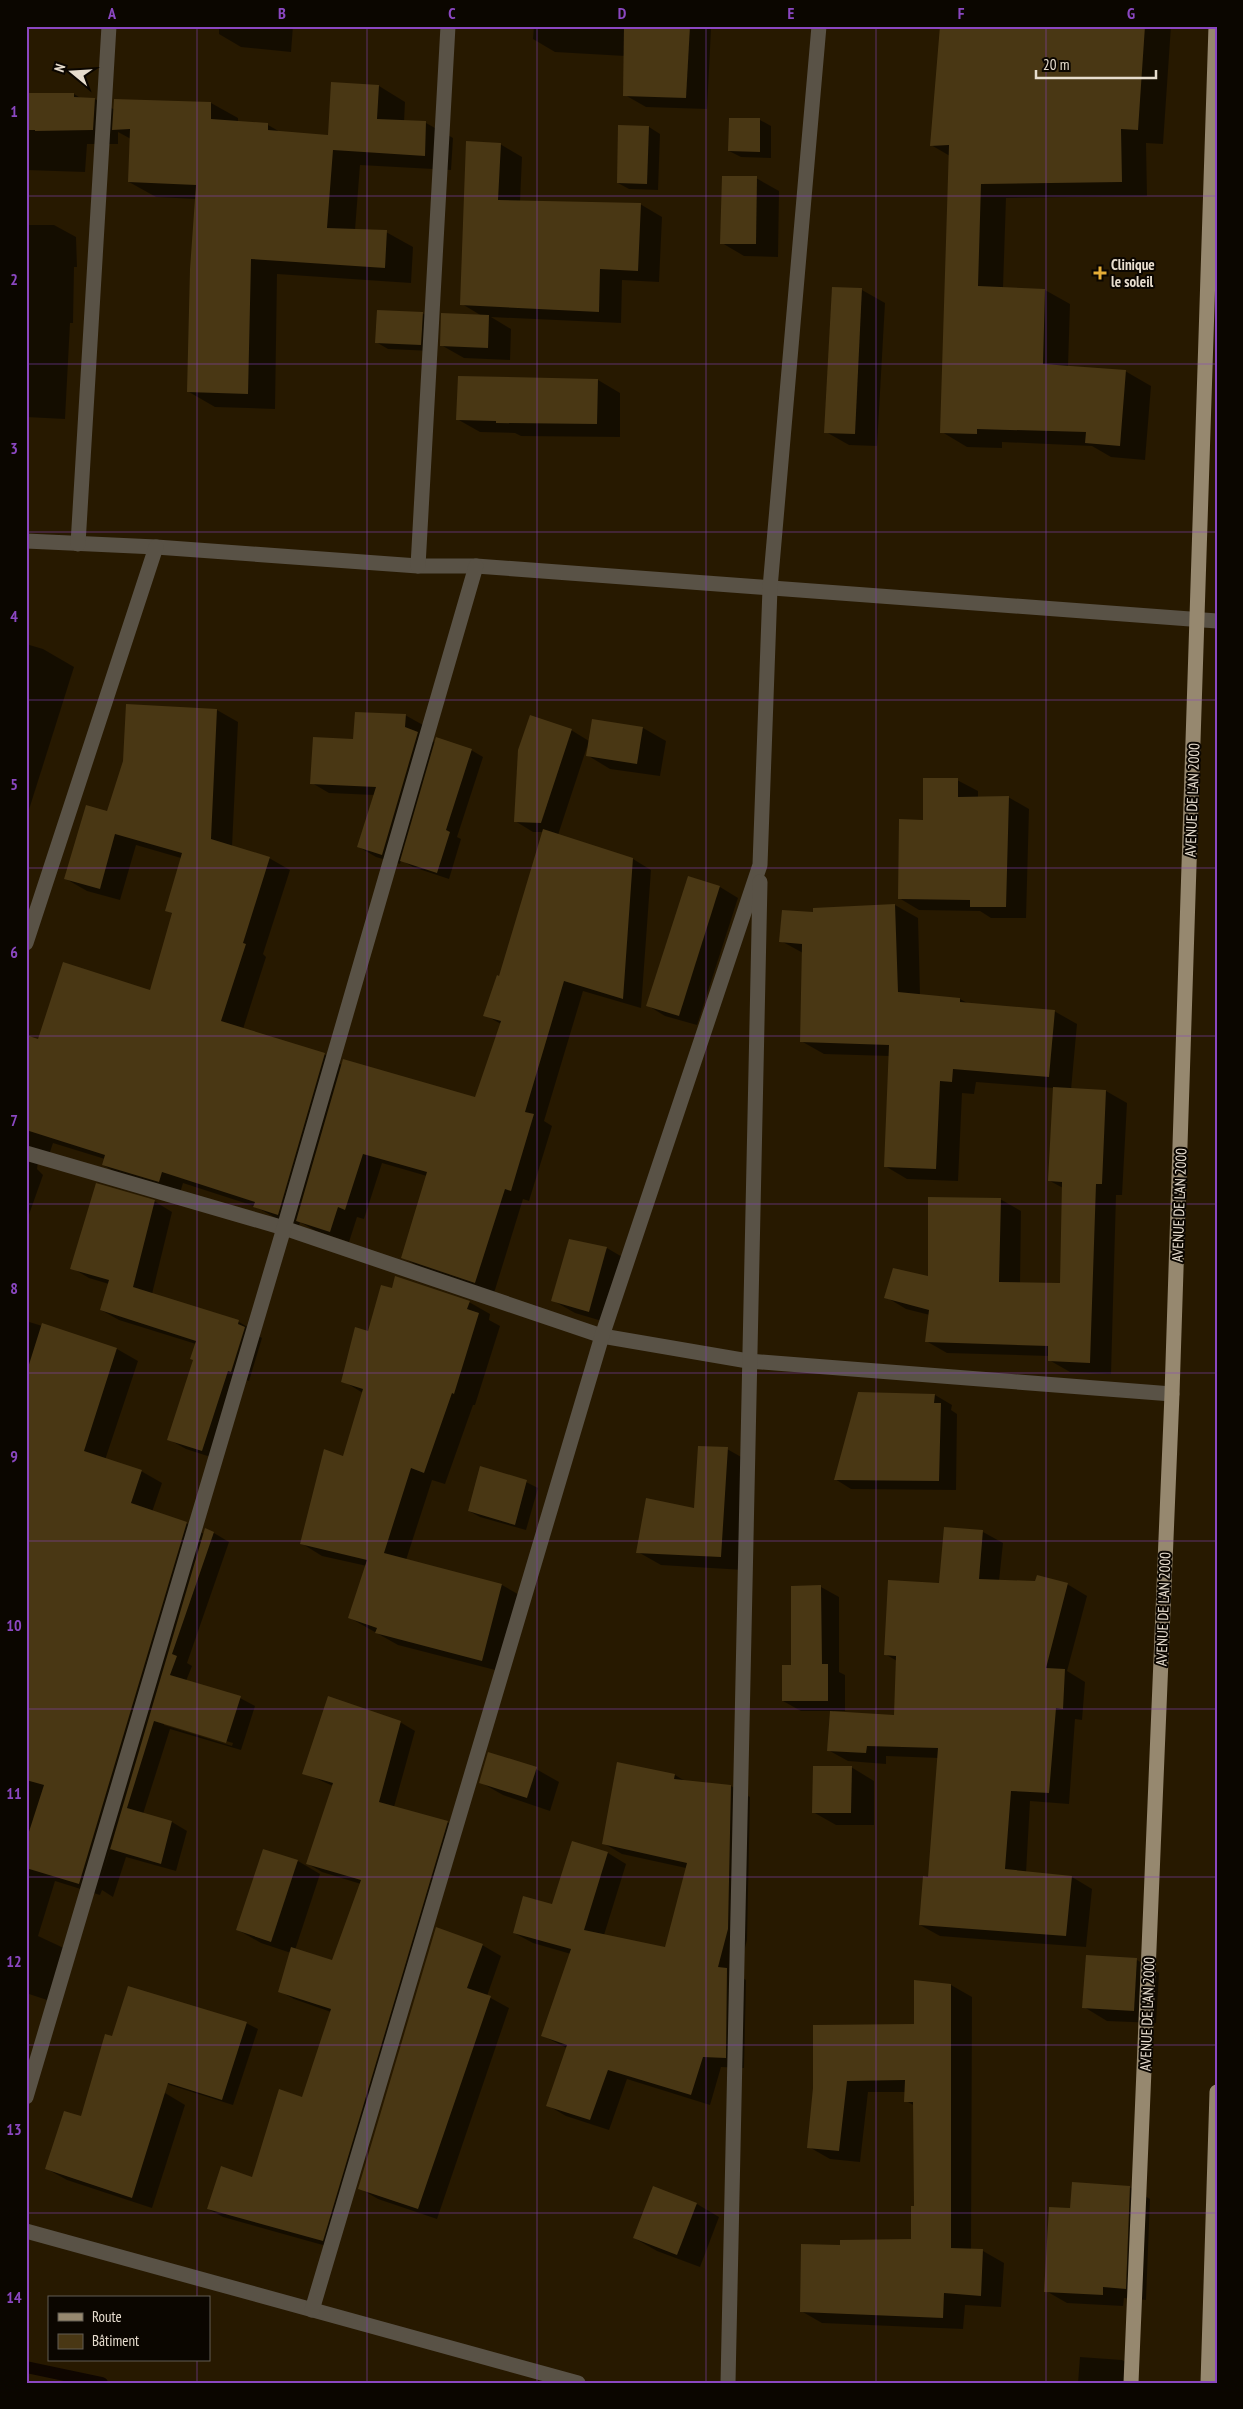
<svg xmlns="http://www.w3.org/2000/svg" width="1243" height="2409" font-family="'PT Sans Narrow',sans-serif">
	<style>
		.shadow { fill: #0007; fill-rule: evenodd }
		.lines { fill: none; stroke-linecap: round; stroke-linejoin: round }
		.stream { stroke: #0f0600; stroke-width: 12 }
		.building { fill: #493714 }
		.street { stroke: #595246; stroke-width: 15 }
		.primary { stroke: #96886f; stroke-width: 15 }
		.grid { fill: none; stroke: #8b47c1; stroke-width: 1; stroke-opacity: 0.55 }
		.poi-dot { fill: #e5ad36; stroke: #0b0600; stroke-width: 2 }
		.labels { text-anchor: middle; dominant-baseline: central; stroke-width: 4; stroke-linejoin: round; paint-order: stroke }
		.poi-label { font-size: 15px; font-weight: bold; fill: #e7ddce; stroke: #0b0600; text-anchor: start }
		.street-label { font-size: 15px; fill: #e7ddce; stroke: #0b0600 }
		.neatline { fill: none; stroke: #8b47c1; stroke-width: 2 }
		.grid-label { font-size: 16px; text-anchor: middle; font-weight: bold; fill: #8b47c1 }
	</style>
	<rect width="100%" height="100%" fill="#271900"/>
	<g class="shadow">
		<path d="M 219,26 L 293,26 L 291,52 L 241,47 L 219,34 Z"/>
		<path d="M 534,26 L 715,26 L 715,29 L 711,29 L 707,109 L 646,107 L 625,95 L 625,56 L 555,52 L 533,39 Z"/>
		<path d="M 941,26 L 1171,26 L 1163,144 L 1146,143 L 1147,196 L 1006,198 L 1003,288 L 1045,290 L 1070,304 L 1068,367 L 1125,371 L 1151,386 L 1145,460 L 1111,457 L 1092,446 L 1002,442 L 1002,448 L 967,447 L 942,432 L 950,156 L 931,145 Z"/>
		<path d="M 379,86 L 405,102 L 404,122 L 426,123 L 453,138 L 451,170 L 360,165 L 355,230 L 386,232 L 413,247 L 411,283 L 277,274 L 275,409 L 215,407 L 189,392 L 197,199 L 156,197 L 129,182 L 131,139 L 118,132 L 118,144 L 87,144 L 85,172 L 26,170 L 26,94 L 74,94 L 82,99 L 95,99 L 115,110 L 115,100 L 211,103 L 238,118 L 238,122 L 268,125 L 282,133 L 329,136 Z"/>
		<path d="M 760,120 L 771,126 L 771,158 L 741,157 L 729,151 Z"/>
		<path d="M 619,127 L 649,127 L 660,134 L 658,190 L 629,189 L 618,183 Z"/>
		<path d="M 500,144 L 522,157 L 520,202 L 640,204 L 662,217 L 659,282 L 622,280 L 621,323 L 491,317 L 511,329 L 510,360 L 464,358 L 441,345 L 482,316 L 462,304 Z"/>
		<path d="M 756,178 L 779,191 L 778,257 L 744,256 L 722,243 Z"/>
		<path d="M 26,225 L 54,225 L 76,237 L 77,267 L 74,267 L 73,323 L 70,323 L 65,419 L 26,417 Z"/>
		<path d="M 862,290 L 885,303 L 877,446 L 849,445 L 826,432 Z"/>
		<path d="M 422,313 L 434,320 L 432,351 L 388,349 L 376,342 Z"/>
		<path d="M 598,380 L 620,393 L 620,437 L 521,436 L 515,433 L 480,432 L 457,419 Z"/>
		<path d="M 26,644 L 43,649 L 74,667 L 26,819 Z"/>
		<path d="M 217,710 L 238,722 L 232,847 L 269,858 L 290,870 L 263,954 L 266,957 L 243,1029 L 324,1054 L 342,1065 L 475,1099 L 501,1024 L 485,1015 L 500,977 L 544,832 L 533,832 L 515,821 L 571,730 L 589,741 L 593,721 L 643,728 L 666,741 L 660,776 L 610,769 L 587,755 L 587,747 L 558,835 L 633,859 L 651,870 L 641,1008 L 583,991 L 544,1121 L 552,1126 L 529,1201 L 523,1199 L 494,1293 L 421,1268 L 402,1257 L 427,1176 L 382,1163 L 364,1219 L 357,1217 L 349,1242 L 316,1231 L 300,1222 L 299,1226 L 276,1218 L 254,1206 L 183,1183 L 180,1193 L 124,1177 L 103,1165 L 105,1159 L 53,1143 L 49,1155 L 38,1162 L 37,1169 L 43,1175 L 26,1223 L 26,1036 L 39,1041 L 151,991 L 173,914 L 166,910 L 181,858 L 136,845 L 120,900 L 87,891 L 66,879 L 108,812 Z"/>
		<path d="M 405,715 L 423,725 L 422,735 L 436,743 L 471,750 L 483,757 L 457,837 L 461,839 L 449,879 L 413,867 L 401,860 L 400,864 L 376,857 L 359,847 L 374,795 L 329,793 L 312,783 L 355,740 Z"/>
		<path d="M 957,780 L 978,791 L 978,798 L 1008,797 L 1029,809 L 1026,918 L 991,918 L 980,911 L 919,910 L 899,898 Z"/>
		<path d="M 689,877 L 720,887 L 738,898 L 697,1025 L 665,1016 L 647,1005 Z"/>
		<path d="M 895,905 L 918,918 L 920,995 L 960,999 L 969,1004 L 1054,1011 L 1077,1024 L 1071,1090 L 1106,1091 L 1127,1103 L 1122,1195 L 1116,1195 L 1111,1374 L 1070,1372 L 1049,1360 L 1049,1356 L 947,1353 L 926,1341 L 930,1315 L 906,1309 L 886,1297 L 929,1278 L 1000,1199 L 1021,1211 L 1020,1284 L 1061,1284 L 1063,1188 L 1050,1181 L 1054,1088 L 976,1082 L 974,1094 L 962,1093 L 958,1181 L 907,1179 L 885,1166 L 890,1056 L 824,1054 L 801,1041 L 803,953 L 781,941 L 814,914 L 814,909 Z"/>
		<path d="M 154,1201 L 172,1212 L 152,1294 L 239,1322 L 256,1332 L 255,1334 L 262,1338 L 249,1381 L 246,1380 L 220,1460 L 186,1449 L 168,1439 L 194,1360 L 196,1344 L 119,1320 L 101,1310 L 109,1284 L 89,1278 L 72,1268 Z"/>
		<path d="M 607,1248 L 629,1261 L 612,1324 L 575,1313 L 552,1300 Z"/>
		<path d="M 392,1289 L 469,1302 L 490,1314 L 489,1320 L 500,1326 L 475,1405 L 473,1405 L 445,1484 L 432,1480 L 406,1560 L 502,1585 L 523,1597 L 503,1672 L 398,1645 L 350,1618 L 367,1566 L 322,1556 L 301,1543 L 344,1458 L 363,1393 L 343,1381 Z"/>
		<path d="M 26,1321 L 117,1349 L 138,1361 L 105,1460 L 141,1471 L 162,1483 L 152,1512 L 186,1523 L 204,1534 L 205,1530 L 214,1533 L 229,1542 L 187,1663 L 192,1666 L 186,1681 L 240,1698 L 255,1706 L 241,1750 L 170,1729 L 143,1814 L 172,1822 L 187,1831 L 176,1871 L 126,1857 L 113,1897 L 102,1890 L 100,1895 L 55,1881 L 38,1936 L 68,1950 L 53,2002 L 26,1993 ZM 164,1723 L 233,1743 L 232,1746 L 164,1725 Z"/>
		<path d="M 859,1393 L 935,1395 L 952,1405 L 951,1410 L 957,1414 L 956,1490 L 851,1489 L 835,1479 Z"/>
		<path d="M 727,1449 L 750,1462 L 744,1570 L 661,1565 L 638,1552 L 695,1509 Z"/>
		<path d="M 526,1482 L 538,1488 L 526,1530 L 480,1517 L 469,1511 Z"/>
		<path d="M 983,1532 L 1003,1543 L 999,1581 L 1067,1584 L 1087,1596 L 1067,1671 L 1085,1682 L 1082,1720 L 1075,1719 L 1069,1804 L 1030,1801 L 1026,1873 L 1072,1877 L 1092,1889 L 1086,1947 L 940,1936 L 920,1925 L 929,1878 L 939,1758 L 886,1756 L 886,1764 L 848,1761 L 828,1750 L 831,1711 L 801,1711 L 783,1701 L 792,1666 L 821,1587 L 839,1597 L 839,1672 L 845,1675 L 845,1711 L 834,1711 L 834,1713 L 896,1717 L 897,1661 L 885,1654 Z"/>
		<path d="M 400,1722 L 415,1731 L 394,1807 L 447,1822 L 462,1831 L 337,2249 L 223,2217 L 208,2209 L 253,2178 L 303,2099 L 331,2012 L 294,1999 L 279,1991 L 291,1953 L 261,1943 L 238,1930 L 298,1861 L 320,1874 L 295,1950 L 333,1962 L 361,1884 L 322,1872 L 308,1864 L 333,1786 L 304,1773 Z"/>
		<path d="M 851,1767 L 874,1781 L 874,1825 L 836,1825 L 813,1812 Z"/>
		<path d="M 536,1769 L 559,1782 L 550,1811 L 503,1795 L 480,1782 Z"/>
		<path d="M 675,1775 L 685,1781 L 731,1786 L 750,1797 L 747,1940 L 738,1975 L 746,1980 L 744,2068 L 721,2067 L 710,2105 L 627,2079 L 609,2130 L 566,2116 L 547,2105 L 567,2048 L 543,2036 L 571,1954 L 533,1943 L 514,1933 L 553,1906 L 608,1853 L 626,1864 L 604,1935 L 666,1949 L 686,1868 L 622,1854 L 603,1843 Z"/>
		<path d="M 482,1945 L 501,1956 L 487,1996 L 509,2008 L 437,2219 L 378,2199 L 359,2188 Z"/>
		<path d="M 1137,1960 L 1159,1973 L 1156,2023 L 1107,2021 L 1084,2007 Z"/>
		<path d="M 951,1985 L 972,1997 L 971,2250 L 983,2251 L 1004,2263 L 1001,2307 L 965,2305 L 963,2329 L 822,2323 L 801,2311 L 841,2246 L 912,2241 L 915,2207 L 915,2106 L 906,2101 L 906,2092 L 868,2092 L 860,2162 L 830,2159 L 809,2147 L 814,2088 L 915,2026 Z"/>
		<path d="M 246,2023 L 258,2029 L 233,2105 L 170,2085 L 159,2078 Z"/>
		<path d="M 165,2093 L 185,2105 L 152,2208 L 67,2180 L 47,2169 L 81,2118 Z"/>
		<path d="M 1129,2187 L 1150,2199 L 1146,2300 L 1124,2298 L 1123,2306 L 1067,2303 L 1046,2291 L 1071,2209 Z"/>
		<path d="M 697,2204 L 719,2217 L 700,2267 L 657,2251 L 634,2238 Z"/>
		<path d="M 1080,2357 L 1122,2360 L 1134,2366 L 1133,2383 L 1078,2383 Z"/>
	</g>
	<g class="lines">
		<path class="stream" d="M 26,2367 L 102,2383"/>
	</g>
	<g class="building">
		<path d="M 624,26 L 690,26 L 686,98 L 623,96 Z"/>
		<path d="M 940,26 L 1145,26 L 1138,130 L 1121,129 L 1122,182 L 981,184 L 978,286 L 1045,289 L 1043,364 L 1126,370 L 1120,446 L 1085,443 L 1086,432 L 977,429 L 977,434 L 940,433 L 949,145 L 930,146 Z"/>
		<path d="M 331,82 L 379,85 L 377,119 L 426,121 L 425,156 L 333,150 L 327,228 L 387,230 L 385,268 L 251,259 L 248,394 L 187,392 L 190,269 L 196,185 L 128,182 L 130,129 L 112,130 L 114,99 L 211,102 L 211,119 L 268,123 L 268,130 L 328,135 Z"/>
		<path d="M 26,93 L 74,93 L 74,97 L 95,98 L 93,130 L 35,131 L 35,130 L 26,130 Z"/>
		<path d="M 729,118 L 760,118 L 760,152 L 728,151 Z"/>
		<path d="M 618,125 L 649,126 L 647,184 L 617,183 Z"/>
		<path d="M 466,141 L 501,143 L 498,200 L 641,203 L 638,271 L 600,269 L 599,312 L 460,305 Z"/>
		<path d="M 722,176 L 757,176 L 756,244 L 720,244 Z"/>
		<path d="M 832,287 L 862,288 L 855,434 L 824,433 Z"/>
		<path d="M 377,310 L 423,312 L 421,345 L 375,343 Z"/>
		<path d="M 441,313 L 489,315 L 488,348 L 440,346 Z"/>
		<path d="M 458,376 L 598,379 L 597,424 L 496,423 L 496,421 L 456,420 Z"/>
		<path d="M 126,704 L 217,709 L 211,839 L 270,857 L 243,943 L 246,944 L 221,1021 L 325,1053 L 278,1215 L 253,1207 L 255,1202 L 162,1172 L 159,1182 L 102,1165 L 105,1155 L 26,1130 L 26,1035 L 38,1039 L 63,962 L 150,990 L 172,913 L 165,911 L 182,853 L 115,834 L 100,889 L 64,879 L 86,805 L 107,811 L 123,761 Z"/>
		<path d="M 355,712 L 406,714 L 405,727 L 418,732 L 382,855 L 357,847 L 376,787 L 310,784 L 313,737 L 353,739 Z"/>
		<path d="M 530,715 L 572,729 L 541,823 L 514,822 L 518,750 Z"/>
		<path d="M 592,719 L 643,727 L 637,764 L 586,756 Z"/>
		<path d="M 436,737 L 472,749 L 446,830 L 450,832 L 437,873 L 400,861 Z"/>
		<path d="M 923,778 L 958,778 L 958,797 L 1009,796 L 1006,907 L 970,907 L 970,900 L 898,899 L 899,819 L 923,820 Z"/>
		<path d="M 543,829 L 633,858 L 623,999 L 564,981 L 525,1112 L 534,1114 L 511,1191 L 505,1189 L 475,1283 L 401,1258 L 427,1172 L 363,1154 L 345,1210 L 338,1207 L 330,1232 L 296,1221 L 343,1059 L 475,1097 L 501,1021 L 483,1016 L 497,975 L 499,976 Z"/>
		<path d="M 688,876 L 720,886 L 679,1016 L 646,1006 Z"/>
		<path d="M 895,904 L 898,992 L 960,998 L 960,1002 L 1055,1010 L 1049,1077 L 953,1069 L 952,1082 L 940,1081 L 936,1169 L 884,1167 L 889,1045 L 800,1042 L 802,944 L 779,942 L 782,910 L 813,912 L 813,908 Z"/>
		<path d="M 1053,1087 L 1106,1090 L 1102,1184 L 1096,1184 L 1090,1363 L 1048,1361 L 1048,1346 L 925,1342 L 929,1310 L 884,1298 L 893,1268 L 928,1276 L 928,1197 L 1001,1198 L 999,1282 L 1060,1283 L 1062,1182 L 1048,1181 Z"/>
		<path d="M 96,1183 L 155,1200 L 133,1287 L 239,1320 L 238,1324 L 245,1327 L 231,1372 L 228,1371 L 202,1451 L 167,1440 L 193,1360 L 190,1359 L 196,1341 L 100,1310 L 109,1280 L 70,1269 Z"/>
		<path d="M 569,1239 L 607,1247 L 589,1312 L 551,1301 Z"/>
		<path d="M 395,1276 L 470,1301 L 467,1309 L 479,1313 L 454,1394 L 452,1393 L 424,1473 L 411,1468 L 384,1553 L 502,1584 L 482,1661 L 375,1633 L 377,1628 L 348,1618 L 367,1560 L 300,1544 L 324,1449 L 343,1456 L 363,1389 L 341,1382 L 355,1327 L 368,1331 L 381,1285 L 392,1288 Z"/>
		<path d="M 42,1323 L 117,1348 L 84,1451 L 142,1470 L 131,1503 L 187,1522 L 79,1884 L 26,1868 L 26,1841 L 44,1785 L 26,1780 L 26,1374 Z"/>
		<path d="M 858,1392 L 935,1394 L 934,1403 L 941,1403 L 939,1481 L 834,1480 Z"/>
		<path d="M 698,1446 L 728,1447 L 721,1557 L 636,1553 L 646,1498 L 694,1508 Z"/>
		<path d="M 480,1466 L 527,1480 L 515,1525 L 468,1511 Z"/>
		<path d="M 944,1527 L 983,1530 L 979,1579 L 1035,1581 L 1037,1575 L 1068,1583 L 1046,1668 L 1065,1669 L 1063,1709 L 1056,1708 L 1049,1793 L 1011,1791 L 1005,1869 L 1072,1876 L 1066,1936 L 919,1925 L 923,1876 L 928,1877 L 938,1748 L 867,1746 L 866,1753 L 827,1751 L 830,1711 L 894,1715 L 896,1656 L 884,1655 L 888,1580 L 939,1583 Z"/>
		<path d="M 205,1528 L 214,1532 L 172,1654 L 177,1656 L 170,1675 L 241,1696 L 226,1743 L 154,1721 L 127,1808 L 172,1821 L 161,1864 L 110,1849 L 98,1890 Z"/>
		<path d="M 821,1585 L 822,1664 L 828,1664 L 828,1701 L 782,1701 L 782,1665 L 791,1665 L 791,1586 Z"/>
		<path d="M 328,1696 L 401,1721 L 379,1802 L 448,1821 L 323,2241 L 207,2209 L 221,2166 L 252,2177 L 279,2089 L 302,2097 L 331,2009 L 278,1992 L 291,1947 L 332,1960 L 361,1880 L 306,1864 L 333,1783 L 302,1774 Z"/>
		<path d="M 488,1752 L 537,1767 L 527,1798 L 479,1783 Z"/>
		<path d="M 617,1762 L 675,1774 L 674,1779 L 731,1785 L 728,1929 L 718,1967 L 727,1968 L 726,2058 L 703,2057 L 691,2095 L 608,2070 L 590,2120 L 546,2106 L 567,2045 L 541,2036 L 571,1949 L 513,1933 L 523,1896 L 552,1904 L 572,1841 L 608,1852 L 584,1930 L 665,1947 L 687,1863 L 602,1844 Z"/>
		<path d="M 813,1766 L 852,1766 L 851,1813 L 812,1813 Z"/>
		<path d="M 263,1849 L 298,1860 L 271,1942 L 236,1930 Z"/>
		<path d="M 436,1927 L 483,1944 L 467,1988 L 491,1996 L 418,2209 L 358,2189 Z"/>
		<path d="M 1086,1955 L 1137,1958 L 1134,2011 L 1082,2008 Z"/>
		<path d="M 914,1980 L 951,1984 L 951,2248 L 983,2249 L 981,2296 L 944,2293 L 943,2318 L 800,2312 L 801,2244 L 840,2245 L 840,2240 L 911,2239 L 911,2206 L 914,2206 L 913,2102 L 904,2102 L 905,2080 L 847,2081 L 839,2151 L 807,2148 L 813,2088 L 813,2025 L 914,2024 Z"/>
		<path d="M 128,1986 L 247,2022 L 222,2100 L 168,2083 L 132,2198 L 45,2169 L 64,2111 L 81,2116 L 105,2034 L 112,2036 Z"/>
		<path d="M 1072,2182 L 1130,2186 L 1126,2289 L 1103,2287 L 1103,2295 L 1044,2292 L 1049,2207 L 1070,2208 Z"/>
		<path d="M 653,2186 L 697,2203 L 677,2255 L 633,2238 Z"/>
	</g>
	<g class="lines">
		<g class="street">
			<path d="M 26,541 L 156,547 L 418,566 L 476,566 L 1217,621"/>
			<path d="M 78,544 L 109,26"/>
			<path d="M 418,566 L 448,26"/>
			<path d="M 26,943 L 156,547"/>
			<path d="M 26,1153 L 284,1228 L 602,1336 L 748,1361 L 1172,1394"/>
			<path d="M 26,2097 L 284,1228 L 476,566"/>
			<path d="M 26,2231 L 578,2383"/>
			<path d="M 312,2310 L 602,1336 L 760,865 L 770,588 L 819,26"/>
			<path d="M 728,2383 L 760,882"/>
		</g>
		<g class="primary">
			<path d="M 1131,2383 L 1172,1394 L 1216,26"/>
			<path d="M 1208,2383 L 1217,2092"/>
		</g>
	</g>
	<path class="grid" d="M 197,26 L 197,2298M 367,26 L 367,2383M 537,26 L 537,2383M 706,26 L 706,2383M 876,26 L 876,2383M 1046,26 L 1046,2383M 26,196 L 1217,196M 26,364 L 1217,364M 26,532 L 1217,532M 26,700 L 1217,700M 26,868 L 1217,868M 26,1036 L 1217,1036M 26,1204 L 1217,1204M 26,1373 L 1217,1373M 26,1541 L 1217,1541M 26,1709 L 1217,1709M 26,1877 L 1217,1877M 26,2045 L 1217,2045M 26,2213 L 1217,2213M 197,2360 L 197,2383"/>
	<path class="poi-dot" d="M1097.5 265.5h5v5h5v5h-5v5h-5v-5h-5v-5h5z"/>
	<g class="labels">
		<g class="poi-label">
			<text x="1111" y="264">Clinique<tspan x="1111" dy="17">le soleil</tspan></text>
		</g>
		<g class="street-label">
			<text transform="translate(1192 800) rotate(-88)">AVENUE DE L'AN 2000</text>
			<text transform="translate(1179 1205) rotate(-88)">AVENUE DE L'AN 2000</text>
			<text transform="translate(1163 1609) rotate(-88)">AVENUE DE L'AN 2000</text>
			<text transform="translate(1147 2014) rotate(-88)">AVENUE DE L'AN 2000</text>
		</g>
	</g>
	<rect width="1243" height="2409" fill="none" stroke="#0b0600" stroke-width="55"/>
	<rect x="48" y="2296" width="162" height="65" fill="#0b0600" stroke="#635c52"/>
	<rect x="58" y="2313" width="25" height="8" fill="#96886f" stroke="#635c52"/>
	<text x="92" y="2322" font-size="15" fill="#e7ddce">Route</text>
	<rect x="58" y="2334" width="25" height="15" fill="#493714" stroke="#635c52"/>
	<text x="92" y="2346" font-size="15" fill="#e7ddce">Bâtiment</text>
	<g transform="translate(72 72) rotate(288)" stroke="#0b0600" stroke-width="4" paint-order="stroke">
	<path d="M0-4L9 19L0 12L-9 19Z" fill="#e7ddce"/>
	<text y="-8" font-size="14" font-weight="bold" text-anchor="middle" fill="#e7ddce">N</text>
	</g>
	<path d="M1036 70v8h120v-8" fill="none" stroke="#e7ddce" stroke-width="2.5"/>
	<text x="1043" y="70" font-size="15" fill="#e7ddce" stroke="#0b0600" stroke-width="4" paint-order="stroke">20 m</text>
	<rect x="28" y="28" width="1188" height="2354" class="neatline"/>
	<g class="grid-label">
		<text x="112" y="19">A</text>
		<text x="282" y="19">B</text>
		<text x="452" y="19">C</text>
		<text x="622" y="19">D</text>
		<text x="791" y="19">E</text>
		<text x="961" y="19">F</text>
		<text x="1131" y="19">G</text>
		<text x="14" y="117">1</text>
		<text x="14" y="285">2</text>
		<text x="14" y="454">3</text>
		<text x="14" y="622">4</text>
		<text x="14" y="790">5</text>
		<text x="14" y="958">6</text>
		<text x="14" y="1126">7</text>
		<text x="14" y="1294">8</text>
		<text x="14" y="1462">9</text>
		<text x="14" y="1631">10</text>
		<text x="14" y="1799">11</text>
		<text x="14" y="1967">12</text>
		<text x="14" y="2135">13</text>
		<text x="14" y="2303">14</text>
	</g>
</svg>
